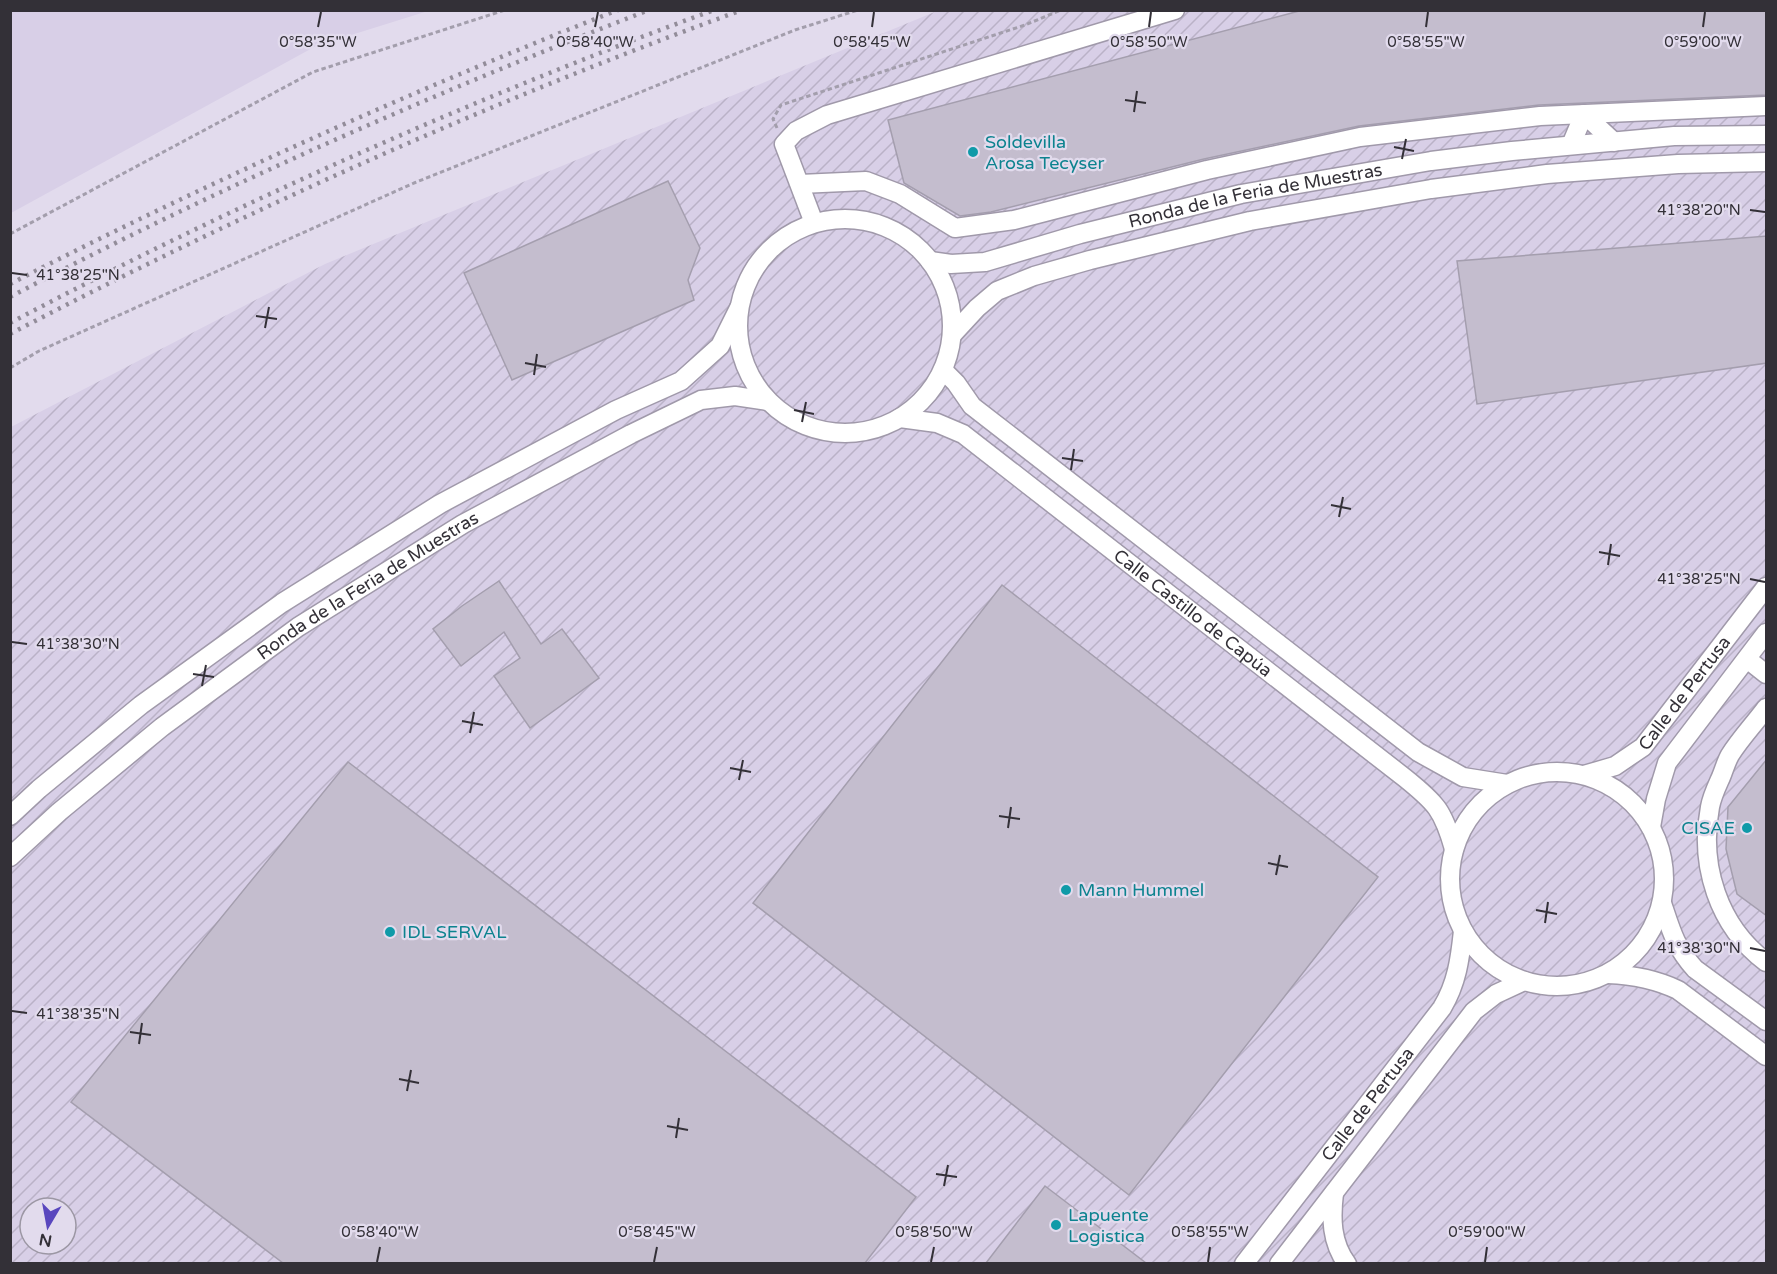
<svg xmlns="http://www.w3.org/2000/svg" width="1777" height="1274" font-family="'Varela Round',sans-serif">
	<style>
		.built { fill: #d8cfe7 }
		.industrial { fill: url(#industrial-furrows); fill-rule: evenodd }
		.building { fill: #c4bdce; stroke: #a49eae; stroke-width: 1.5 }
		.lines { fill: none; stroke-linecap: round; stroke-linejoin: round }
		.minor-casing { stroke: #a099aa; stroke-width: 21 }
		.path { stroke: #a39eac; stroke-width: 3; stroke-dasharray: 4.5 3; stroke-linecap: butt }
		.minor { stroke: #fff; stroke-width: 18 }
		.rail { stroke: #928c99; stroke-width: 4.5; stroke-dasharray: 3 6; stroke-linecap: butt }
		.ticks { fill: none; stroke: #333037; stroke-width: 2 }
		.culture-dot { fill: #0f9aa8; stroke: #e2dbed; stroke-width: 2 }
		.labels { text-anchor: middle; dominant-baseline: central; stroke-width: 4.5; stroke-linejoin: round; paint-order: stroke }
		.culture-label { font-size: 18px; fill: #0d838f; stroke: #e2dbed; text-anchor: start }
		.street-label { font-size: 18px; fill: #333037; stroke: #e2dbed }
		.ticks-label { font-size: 15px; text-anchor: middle; fill: #333037; stroke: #e2dbed; stroke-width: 4.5; stroke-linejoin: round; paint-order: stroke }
	</style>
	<defs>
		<pattern id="industrial-furrows" width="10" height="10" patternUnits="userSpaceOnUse" patternTransform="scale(1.5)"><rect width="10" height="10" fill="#d8cfe7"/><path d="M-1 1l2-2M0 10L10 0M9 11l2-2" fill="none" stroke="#bab2c7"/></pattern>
	</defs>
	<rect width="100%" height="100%" fill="#e2dbed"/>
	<path class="built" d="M 11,10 L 428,10 L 428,11 L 316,46 L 11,213 Z"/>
	<path class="industrial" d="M 937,11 L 1766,11 L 1766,1263 L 11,1264 L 11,427 L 325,264 ZM 30,1208 L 66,1208 L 66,1244 L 30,1244 Z"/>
	<g class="building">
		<path d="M 1303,10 L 1767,10 L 1767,95 L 1539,105 L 1359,126 L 1204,159 L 991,212 L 960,216 L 904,183 L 888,120 Z"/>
		<path d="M 668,181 L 700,248 L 688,280 L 694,300 L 512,380 L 464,273 Z"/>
		<path d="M 1767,236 L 1767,363 L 1477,404 L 1457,261 Z"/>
		<path d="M 499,581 L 541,644 L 562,629 L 599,678 L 530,728 L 494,676 L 520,658 L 504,632 L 461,666 L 433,629 L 462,606 Z"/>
		<path d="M 1002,585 L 1378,877 L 1129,1195 L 753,903 Z"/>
		<path d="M 1767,759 L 1767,916 L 1737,894 L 1726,849 L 1728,807 Z"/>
		<path d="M 348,762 L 916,1197 L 865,1263 L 283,1263 L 71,1102 Z"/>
		<path d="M 1045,1186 L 1146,1263 L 986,1263 Z"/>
	</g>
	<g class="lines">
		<defs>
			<g id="minor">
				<path d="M 1571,145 L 1584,114 L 1614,142"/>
				<path d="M 800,184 L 866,181 L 900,194 L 955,228 L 1014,220 L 1207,170 L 1360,137 L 1540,116 L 1766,106"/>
				<circle cx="845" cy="326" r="107"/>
				<path d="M 814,223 L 784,144 L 796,131 L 827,115 L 1175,10"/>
				<path id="s1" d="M 930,261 L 951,264 L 985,262 L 1080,234 L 1241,194 L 1431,161 L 1512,151 L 1674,136 L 1766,135"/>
				<path d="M 952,335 L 977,308 L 997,291 L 1034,276 L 1090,260 L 1250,221 L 1431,189 L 1547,174 L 1678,164 L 1766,162"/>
				<path d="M 943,370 L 956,383 L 972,406 L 1418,752 L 1463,777 L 1507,784"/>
				<path id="s2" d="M 900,418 L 937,423 L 963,434 L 1405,778 C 1436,803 1443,810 1454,849"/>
				<path d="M 1747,659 L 1766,674"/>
				<path d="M 1766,708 C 1755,723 1740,739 1730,755 C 1726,762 1724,770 1721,777 C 1717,786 1712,796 1710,807 C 1699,865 1718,926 1766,962"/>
				<circle cx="1557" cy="879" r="107"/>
				<path id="s3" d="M 1584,775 L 1615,766 L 1643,747 L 1766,587"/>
				<path d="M 10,816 L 39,789 L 141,705 L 282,603 L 440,504 L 616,410 L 681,381 L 720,346 L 739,308"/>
				<path d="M 1651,827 L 1656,799 L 1667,763 L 1766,633"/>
				<path id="s4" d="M 10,857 L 59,812 L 162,727 L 298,627 L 463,524 L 631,434 L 701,400 L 735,396 L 768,401"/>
				<path d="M 1662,903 C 1671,930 1675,947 1695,969 L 1766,1021"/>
				<path d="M 1608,974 C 1633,975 1655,979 1678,990 L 1766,1056"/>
				<path d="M 1334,1193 C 1331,1218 1331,1242 1347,1264"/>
				<path id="s5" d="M 1244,1264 L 1442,1008 C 1457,983 1460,959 1463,931"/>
				<path d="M 1279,1264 L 1474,1011 L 1496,994 L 1524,981"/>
			</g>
		</defs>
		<use href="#minor" class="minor-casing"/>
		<g class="path">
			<path d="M 777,128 L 773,119 L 781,105 L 1025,25 L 1061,10"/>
			<path d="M 10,234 L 313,72 L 505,10"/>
			<path d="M 10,368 L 39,351 L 414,183 L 795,30 L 858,10"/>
		</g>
		<use href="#minor" class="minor"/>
		<g class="rail">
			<path d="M 10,284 C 208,182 411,91 618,10"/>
			<path d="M 10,297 C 217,188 431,94 649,10"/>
			<path d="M 10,323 C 237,203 473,98 714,10"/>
			<path d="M 10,334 C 247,210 491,101 742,10"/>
		</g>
	</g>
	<path class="ticks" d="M 318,27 L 321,12M 595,27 L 598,12M 872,27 L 874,12M 1149,27 L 1151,12M 1426,27 L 1428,12M 1703,27 L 1705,12M 1125,100 L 1146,103M 1134,112 L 1137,91M 1394,147 L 1414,151M 1402,159 L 1406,139M 1750,210 L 1765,212M 12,273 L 27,275M 256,316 L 277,319M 265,328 L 269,307M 525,363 L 546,367M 534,375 L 537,354M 794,410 L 814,414M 802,422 L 806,402M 1062,458 L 1083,461M 1071,470 L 1074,449M 1331,505 L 1351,509M 1339,517 L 1343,497M 1599,552 L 1620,556M 1608,565 L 1611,544M 1750,579 L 1765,582M 12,642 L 27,644M 193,674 L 214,677M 202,686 L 206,665M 462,721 L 483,725M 470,733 L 474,712M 730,768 L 751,772M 739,780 L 743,760M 999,816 L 1020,819M 1008,828 L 1011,807M 1268,863 L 1288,867M 1276,875 L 1280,855M 1536,910 L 1557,914M 1545,923 L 1548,902M 1750,948 L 1765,951M 12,1011 L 27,1013M 130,1032 L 151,1035M 139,1044 L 142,1023M 399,1079 L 419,1083M 407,1091 L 411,1070M 667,1126 L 688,1130M 676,1138 L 679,1118M 936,1174 L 957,1177M 944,1186 L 948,1165M 377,1262 L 380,1247M 654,1262 L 657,1247M 931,1262 L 934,1247M 1208,1262 L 1210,1247M 1485,1262 L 1487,1247"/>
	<g class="culture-dot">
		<circle cx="973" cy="152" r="6"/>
		<circle cx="1747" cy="828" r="6"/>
		<circle cx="1066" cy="890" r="6"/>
		<circle cx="390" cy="932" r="6"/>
		<circle cx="1056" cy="1225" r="6"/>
	</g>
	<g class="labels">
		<g class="culture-label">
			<text x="985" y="142">Soldevilla<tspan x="985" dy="21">Arosa Tecyser</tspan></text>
			<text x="1735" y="828" text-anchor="end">CISAE</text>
			<text x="1078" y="890">Mann Hummel</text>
			<text x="402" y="932">IDL SERVAL</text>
			<text x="1068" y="1215">Lapuente<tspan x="1068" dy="21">Logistica</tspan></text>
		</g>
		<g class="street-label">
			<text stroke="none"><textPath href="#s1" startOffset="334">Ronda de la Feria de Muestras</textPath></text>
			<text stroke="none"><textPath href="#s4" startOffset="450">Ronda de la Feria de Muestras</textPath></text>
			<text stroke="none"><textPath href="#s2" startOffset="357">Calle Castillo de Capúa</textPath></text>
			<text stroke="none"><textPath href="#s3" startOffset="134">Calle de Pertusa</textPath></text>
			<text stroke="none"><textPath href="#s5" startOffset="202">Calle de Pertusa</textPath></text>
		</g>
	</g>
	<g class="ticks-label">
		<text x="318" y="47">0°58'35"W</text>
		<text x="595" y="47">0°58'40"W</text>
		<text x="872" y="47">0°58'45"W</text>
		<text x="1149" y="47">0°58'50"W</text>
		<text x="1426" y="47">0°58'55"W</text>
		<text x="1703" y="47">0°59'00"W</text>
		<text x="1699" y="215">41°38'20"N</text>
		<text x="78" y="280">41°38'25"N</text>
		<text x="1699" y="584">41°38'25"N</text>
		<text x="78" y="649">41°38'30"N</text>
		<text x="1699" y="953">41°38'30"N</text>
		<text x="78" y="1019">41°38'35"N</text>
		<text x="380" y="1237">0°58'40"W</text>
		<text x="657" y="1237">0°58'45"W</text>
		<text x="934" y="1237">0°58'50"W</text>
		<text x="1210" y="1237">0°58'55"W</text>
		<text x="1487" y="1237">0°59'00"W</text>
	</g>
	<rect width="1777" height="1274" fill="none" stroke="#333037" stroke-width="24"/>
	<g transform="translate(48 1226) rotate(190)"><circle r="28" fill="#e2dbed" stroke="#9c97a4" stroke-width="1.5"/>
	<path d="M0-4.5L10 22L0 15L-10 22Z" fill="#5946be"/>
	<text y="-9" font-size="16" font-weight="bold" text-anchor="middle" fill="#333037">N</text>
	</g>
</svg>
